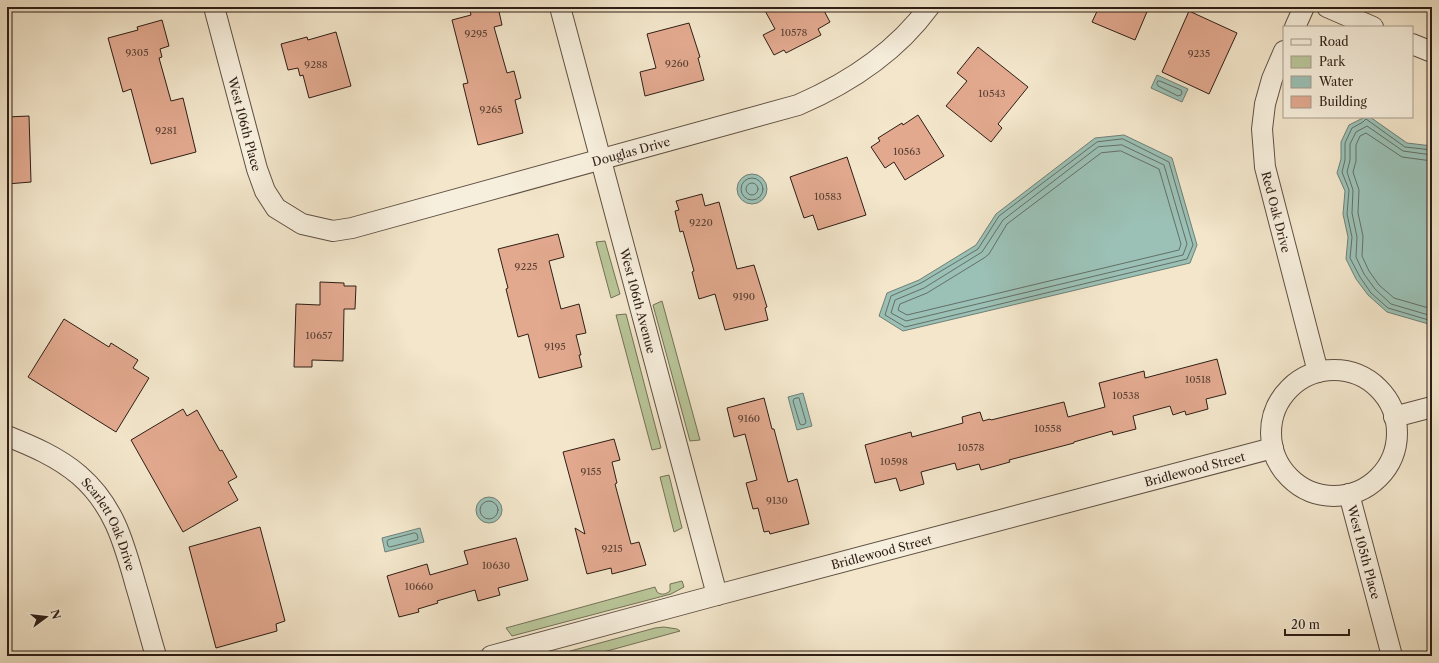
<svg xmlns="http://www.w3.org/2000/svg" width="1439" height="663" font-family="'Libre Caslon Text',serif">
	<style>
		.green { fill: #b9c699; stroke: #747258 }
		.water { fill: #9bc0b5; stroke: #6f7f75 }
		.lines { fill: none; stroke-linecap: round; stroke-linejoin: round }
		.shore { stroke: #646f66; stroke-width: 1 }
		.building { fill: #e2a98f; stroke: #2e1e16 }
		.minor-casing { stroke: #5f5043; stroke-width: 22 }
		.minor { stroke: #f7efdd; stroke-width: 20 }
		.labels { text-anchor: middle; dominant-baseline: central; stroke-width: 3; stroke-linejoin: round; paint-order: stroke }
		.number-label { font-size: 10px; fill: #5b4134 }
		.street-label { font-size: 12px; fill: #2e1e16; stroke: #f7efdd }
	</style>
	<rect width="100%" height="100%" fill="#f3e6cb"/>
	<filter id="stains"><feTurbulence type="fractalNoise" baseFrequency=".005" numOctaves="4"/><feColorMatrix values="0 0 0 0 .2 0 0 0 0 .09 0 0 0 0 .02 0 0 0 .5 -.17"/></filter>
	<radialGradient id="worn" r=".72"><stop offset=".6" stop-color="#630" stop-opacity="0"/><stop offset="1" stop-color="#630" stop-opacity=".3"/></radialGradient>
	<g class="green">
		<path d="M 605,241 L 620,294 L 611,298 L 596,242 Z"/>
		<path d="M 662,301 L 700,440 L 690,441 L 653,305 Z"/>
		<path d="M 626,314 L 661,448 L 652,450 L 616,315 Z"/>
		<path d="M 669,475 L 682,528 L 674,532 L 660,477 Z"/>
		<path d="M 682,581 L 684,587 L 671,594 L 512,636 L 506,628 L 655,587 L 657,592 C 661,595 665,595 670,591 L 670,584 Z"/>
		<path d="M 664,627 L 677,629 L 680,631 L 589,656 L 552,656 L 655,628 Z"/>
	</g>
	<g class="water">
		<path d="M 1157,75 L 1188,89 L 1182,102 L 1151,88 Z"/>
		<path d="M 1365,117 L 1370,117 L 1407,143 L 1432,146 L 1432,325 L 1387,312 L 1368,295 L 1356,279 L 1346,259 L 1348,237 L 1343,214 L 1345,191 L 1337,173 L 1341,159 L 1341,142 L 1349,125 Z"/>
		<path d="M 1124,135 L 1172,158 L 1197,245 L 1190,263 L 903,331 L 879,316 L 887,293 L 919,280 L 976,245 L 996,214 L 1095,138 Z"/>
		<circle cx="752" cy="189" r="15"/>
		<path d="M 803,393 L 812,426 L 797,430 L 788,397 Z"/>
		<circle cx="489" cy="510" r="13"/>
		<path d="M 420,528 L 424,542 L 385,552 L 382,538 Z"/>
	</g>
	<g class="lines">
		<g class="shore">
			<path d="M 1158,81 L 1160,81 L 1181,90 L 1182,92 L 1181,95 L 1178,96 L 1158,86 L 1157,84 Z"/>
			<path d="M 1123,139 L 1169,162 L 1193,245 L 1187,259 L 905,327 L 885,315 L 891,296 L 921,283 L 978,249 L 999,216 L 1097,142 Z"/>
			<path d="M 1122,145 L 1164,165 L 1187,244 L 1183,255 L 906,321 L 891,313 L 895,300 L 924,288 L 982,252 L 1003,220 L 1098,147 Z"/>
			<path d="M 1432,150 L 1405,147 L 1366,119 L 1363,122 L 1352,128 L 1345,143 L 1345,160 L 1342,172 L 1349,190 L 1347,214 L 1352,237 L 1350,258 L 1360,277 L 1371,293 L 1388,308 L 1432,321"/>
			<path d="M 1121,151 L 1159,169 L 1181,244 L 1179,250 L 907,315 L 898,310 L 900,304 L 927,293 L 984,258 L 989,254 L 1007,224 L 1101,153 Z"/>
			<path d="M 1432,155 L 1403,151 L 1367,126 L 1356,132 L 1350,144 L 1350,160 L 1347,172 L 1353,190 L 1352,213 L 1357,237 L 1356,257 L 1364,274 L 1375,289 L 1391,304 L 1432,316"/>
			<path d="M 1432,161 L 1402,157 L 1366,133 L 1360,136 L 1356,145 L 1356,161 L 1353,172 L 1359,190 L 1358,213 L 1363,236 L 1362,256 L 1369,271 L 1379,285 L 1394,298 L 1432,309"/>
			<circle cx="752" cy="189" r="11"/>
			<circle cx="752" cy="189" r="6"/>
			<path d="M 799,398 L 806,422 L 805,424 L 802,425 L 800,424 L 793,401 L 794,399 Z"/>
			<circle cx="489" cy="510" r="9"/>
			<path d="M 415,533 L 417,534 L 418,538 L 417,540 L 390,547 L 388,546 L 387,542 L 388,540 Z"/>
		</g>
	</g>
	<g class="building">
		<path d="M 469,7 L 498,7 L 502,25 L 494,27 L 507,73 L 514,71 L 521,98 L 515,100 L 523,133 L 478,145 L 463,84 L 468,83 L 452,20 L 471,15 Z"/>
		<path d="M 763,7 L 822,7 L 830,22 L 818,29 L 821,35 L 786,53 L 784,50 L 774,55 L 763,35 L 775,29 Z"/>
		<path d="M 1099,7 L 1149,7 L 1135,40 L 1092,22 Z"/>
		<path d="M 1189,11 L 1237,33 L 1209,94 L 1162,72 Z"/>
		<path d="M 162,20 L 169,46 L 160,49 L 162,57 L 159,58 L 171,101 L 183,98 L 196,152 L 151,164 L 131,89 L 123,92 L 108,38 L 138,30 L 137,27 Z"/>
		<path d="M 689,23 L 700,57 L 698,58 L 704,80 L 645,96 L 640,72 L 656,68 L 647,34 Z"/>
		<path d="M 336,32 L 351,86 L 309,98 L 303,75 L 300,76 L 298,68 L 288,70 L 281,44 L 307,37 L 308,40 Z"/>
		<path d="M 978,47 L 1028,87 L 998,124 L 1002,128 L 991,142 L 946,106 L 967,81 L 957,73 Z"/>
		<path d="M 918,115 L 944,156 L 905,180 L 894,162 L 885,168 L 871,147 L 880,141 L 878,138 L 902,123 L 903,125 Z"/>
		<path d="M 29,116 L 31,182 L 7,184 L 7,117 Z"/>
		<path d="M 847,157 L 866,215 L 818,230 L 813,215 L 804,218 L 790,177 Z"/>
		<path d="M 702,194 L 705,206 L 719,202 L 737,269 L 754,265 L 767,307 L 765,308 L 768,320 L 725,330 L 715,294 L 699,299 L 692,272 L 694,271 L 683,231 L 680,232 L 675,211 L 679,210 L 676,201 Z"/>
		<path d="M 558,234 L 564,257 L 549,261 L 561,309 L 579,304 L 586,333 L 576,335 L 581,355 L 579,355 L 582,367 L 539,378 L 528,334 L 518,337 L 506,289 L 508,288 L 498,249 Z"/>
		<path d="M 320,282 L 344,283 L 344,286 L 356,286 L 355,309 L 344,309 L 343,361 L 312,360 L 312,367 L 294,367 L 296,304 L 320,305 Z"/>
		<path d="M 64,319 L 109,347 L 111,343 L 138,360 L 133,368 L 149,378 L 116,432 L 28,377 Z"/>
		<path d="M 1217,359 L 1226,394 L 1206,399 L 1208,409 L 1186,415 L 1185,411 L 1173,415 L 1170,406 L 1133,416 L 1136,429 L 1113,435 L 1112,431 L 1074,442 L 1074,443 L 1009,460 L 1010,462 L 981,470 L 979,464 L 957,470 L 955,463 L 921,472 L 924,484 L 900,491 L 896,478 L 875,483 L 865,445 L 911,432 L 912,437 L 963,423 L 962,417 L 980,412 L 983,421 L 990,419 L 991,420 L 1064,402 L 1068,417 L 1105,407 L 1099,383 L 1144,371 L 1145,378 Z"/>
		<path d="M 764,398 L 772,429 L 774,429 L 788,482 L 797,479 L 809,524 L 770,534 L 769,531 L 764,532 L 758,508 L 753,509 L 746,483 L 757,480 L 745,434 L 734,437 L 727,408 Z"/>
		<path d="M 183,409 L 187,416 L 197,410 L 220,451 L 222,450 L 237,477 L 228,482 L 238,500 L 183,532 L 131,440 Z"/>
		<path d="M 614,439 L 620,460 L 612,462 L 617,483 L 615,484 L 631,544 L 639,542 L 646,565 L 612,574 L 611,568 L 587,574 L 575,528 L 585,534 L 563,452 Z"/>
		<path d="M 260,527 L 285,621 L 276,624 L 277,631 L 216,648 L 189,547 Z"/>
		<path d="M 516,538 L 528,580 L 498,588 L 500,595 L 478,601 L 475,590 L 437,601 L 438,603 L 418,609 L 419,612 L 399,617 L 387,576 L 427,564 L 430,575 L 468,564 L 464,551 Z"/>
	</g>
	<g class="lines">
		<defs>
			<g id="minor">
				<path id="s1" d="M 214,7 L 257,169 L 265,191 L 276,208 L 302,224 L 333,231 L 352,228 L 798,105 C 849,83 896,52 929,7"/>
				<path id="s2" d="M 560,7 L 717,595"/>
				<path d="M 1327,7 L 1373,27"/>
				<path d="M 1295,27 L 1304,7"/>
				<path d="M 1412,44 L 1432,52"/>
				<path id="s3" d="M 1284,51 L 1272,79 L 1265,104 L 1262,129 L 1265,167 L 1318,372"/>
				<circle cx="1334" cy="433" r="63"/>
				<path d="M 1394,417 L 1432,407"/>
				<path id="s4" d="M 7,436 C 32,446 58,457 79,475 C 114,505 124,543 136,586 C 143,609 149,633 156,656"/>
				<path id="s5" d="M 1349,494 L 1392,656"/>
				<path id="s6" d="M 491,656 L 717,595 L 1273,448"/>
			</g>
		</defs>
		<use href="#minor" class="minor-casing"/>
		<use href="#minor" class="minor"/>
	</g>
	<g class="labels">
		<g class="number-label">
			<text x="794" y="32">10578</text>
			<text x="476" y="33">9295</text>
			<text x="137" y="52">9305</text>
			<text x="1199" y="53">9235</text>
			<text x="677" y="63">9260</text>
			<text x="316" y="64">9288</text>
			<text x="992" y="93">10543</text>
			<text x="491" y="109">9265</text>
			<text x="166" y="130">9281</text>
			<text x="907" y="151">10563</text>
			<text x="828" y="196">10583</text>
			<text x="701" y="222">9220</text>
			<text x="526" y="266">9225</text>
			<text x="744" y="296">9190</text>
			<text x="319" y="335">10657</text>
			<text x="555" y="346">9195</text>
			<text x="1198" y="379">10518</text>
			<text x="1126" y="395">10538</text>
			<text x="749" y="418">9160</text>
			<text x="1048" y="428">10558</text>
			<text x="971" y="447">10578</text>
			<text x="894" y="461">10598</text>
			<text x="591" y="471">9155</text>
			<text x="777" y="500">9130</text>
			<text x="612" y="548">9215</text>
			<text x="496" y="565">10630</text>
			<text x="419" y="586">10660</text>
		</g>
		<g class="street-label">
			<text stroke="none"><textPath href="#s1" startOffset="121">West 106th Place</textPath></text>
			<text stroke="none"><textPath href="#s1" startOffset="582">Douglas Drive</textPath></text>
			<text stroke="none"><textPath href="#s3" startOffset="166">Red Oak Drive</textPath></text>
			<text stroke="none"><textPath href="#s2" startOffset="304">West 106th Avenue</textPath></text>
			<text stroke="none"><textPath href="#s6" startOffset="728">Bridlewood Street</textPath></text>
			<text stroke="none"><textPath href="#s4" startOffset="141">Scarlett Oak Drive</textPath></text>
			<text stroke="none"><textPath href="#s6" startOffset="404">Bridlewood Street</textPath></text>
			<text stroke="none"><textPath href="#s5" startOffset="60">West 105th Place</textPath></text>
		</g>
	</g>
	<rect width="1439" height="663" fill="none" stroke="#f3e6cb" stroke-width="24"/>
	<rect x="8" y="8" width="1423" height="647" fill="none" stroke="#2e1e16" stroke-width="2"/>
	<rect x="12" y="12" width="1415" height="639" fill="none" stroke="#2e1e16"/>
	<rect x="1283" y="26" width="130" height="92" fill="#f7efdd" stroke="#a79b8d"/>
	<rect x="1291" y="39" width="20" height="6" fill="#f7efdd" stroke="#a79b8d"/>
	<text x="1319" y="46" font-size="12" fill="#2e1e16">Road</text>
	<rect x="1291" y="56" width="20" height="12" fill="#b9c699" stroke="#a79b8d"/>
	<text x="1319" y="66" font-size="12" fill="#2e1e16">Park</text>
	<rect x="1291" y="76" width="20" height="12" fill="#9bc0b5" stroke="#a79b8d"/>
	<text x="1319" y="86" font-size="12" fill="#2e1e16">Water</text>
	<rect x="1291" y="96" width="20" height="12" fill="#e2a98f" stroke="#a79b8d"/>
	<text x="1319" y="106" font-size="12" fill="#2e1e16">Building</text>
	<g transform="translate(46 617) rotate(75)" stroke="#f7efdd" stroke-width="3" paint-order="stroke">
	<path d="M0-3L7 15L0 10L-7 15Z" fill="#2e1e16"/>
	<text y="-6" font-size="11" font-weight="bold" text-anchor="middle" fill="#2e1e16">N</text>
	</g>
	<path d="M1285 629v6h64v-6" fill="none" stroke="#2e1e16" stroke-width="2"/>
	<text x="1291" y="629" font-size="12" fill="#2e1e16" stroke="#f7efdd" stroke-width="3" paint-order="stroke">20 m</text>
	<rect width="100%" height="100%" filter="url(#stains)"/>
	<rect width="100%" height="100%" fill="url(#worn)"/>
</svg>
